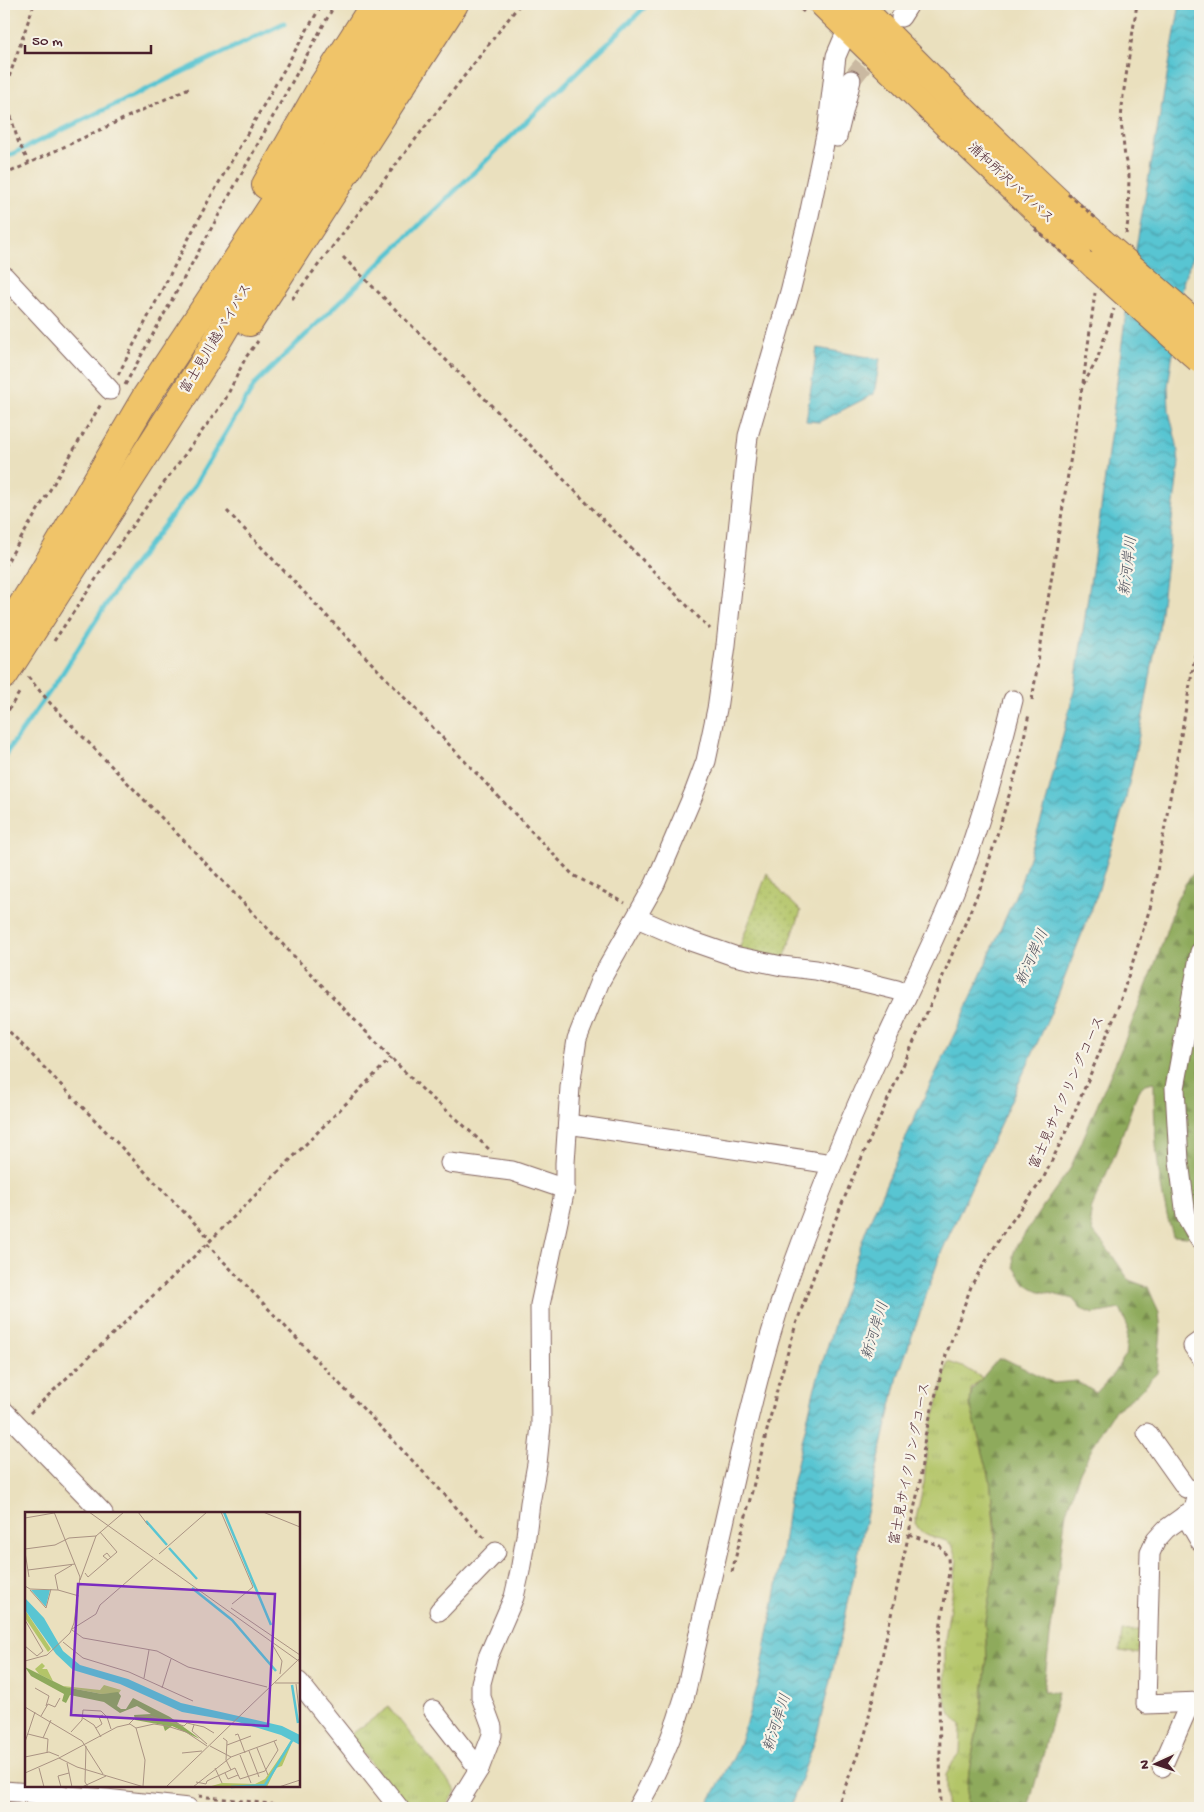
<svg xmlns="http://www.w3.org/2000/svg" width="1204" height="1812" font-family="'Gochi Hand','Klee One',sans-serif">
	<style>
		.grass { fill: url(#grass-tufts); stroke: #7e724a }
		.forest { fill: url(#forest-firs); stroke: #6c6444 }
		.garden { fill: url(#garden-dots); stroke: #7e724a }
		.water { fill: url(#water-waves); stroke: #52727e }
		.lines { fill: none; stroke-linecap: round; stroke-linejoin: round }
		.stream { stroke: #59c5d2; stroke-width: 5 }
		.minor-tunnel { stroke: #cab9a1; stroke-width: 19; stroke-dasharray: 19 9; stroke-linecap: butt }
		.minor-casing { stroke: #82635e; stroke-width: 21 }
		.highway-casing { stroke: #82635e; stroke-width: 30 }
		.path { stroke: #82635e; stroke-width: 3; stroke-dasharray: 4 4; stroke-linecap: butt }
		.minor { stroke: #fff; stroke-width: 19 }
		.highway { stroke: #f0c469; stroke-width: 28 }
		.highway-bridge-casing { stroke: #82635e; stroke-width: 30; stroke-linecap: butt }
		.path-bridge { stroke: #82635e; stroke-width: 3; stroke-dasharray: 4 4; stroke-linecap: butt }
		.highway-bridge { stroke: #f0c469; stroke-width: 28 }
		.labels { text-anchor: middle; dominant-baseline: central; stroke-width: 4.5; stroke-linejoin: round; paint-order: stroke }
		.street-label { font-size: 14px; fill: #4a1f2b; stroke: #f7f3e8 }
		.water-label { font-size: 15px; font-style: italic; fill: #4e515d; stroke: #f7f3e8 }
		.inset-river { fill: none; stroke: #59c5d2; stroke-width: 2.5 }
		.inset-road { fill: none; stroke: #aa9383; stroke-width: 1 }
		.view { fill: #7b2cbf; fill-opacity: 0.15; stroke: #7b2cbf; stroke-width: 2.5 }
		.inset-edge { fill: none; stroke: #4a1f2b; stroke-width: 2.5 }
	</style>
	<defs>
		<pattern id="grass-tufts" width="24" height="20" patternUnits="userSpaceOnUse" patternTransform="scale(1.25)"><rect width="24" height="20" fill="#b3c568"/><path d="M3 7l-1-3M5 7V3M7 7l1-3M15 17l-1-3M17 17v-4M19 17l1-3" fill="none" stroke="#9ba95a"/></pattern>
		<pattern id="forest-firs" width="22" height="20" patternUnits="userSpaceOnUse" patternTransform="scale(1.25)"><rect width="22" height="20" fill="#8eaa5c"/><path d="M5 1l3.5 6h-7zM16 11l3.5 6h-7z" fill="#768a4c"/></pattern>
		<pattern id="garden-dots" width="8" height="8" patternUnits="userSpaceOnUse" patternTransform="scale(1.25)"><rect width="8" height="8" fill="#b3c568"/><path d="M2 2h.1M6 6h.1" fill="none" stroke="#9ba95a" stroke-width="1.8" stroke-linecap="round"/></pattern>
		<pattern id="water-waves" width="16" height="10" patternUnits="userSpaceOnUse" patternTransform="scale(1.25)"><rect width="16" height="10" fill="#59c5d2"/><path d="M0 5q4-4 8 0t8 0" fill="none" stroke="#4c9fab"/></pattern>
	</defs>
	<rect width="100%" height="100%" fill="#f7f3e8"/>
	<filter id="ink" filterUnits="userSpaceOnUse"><feTurbulence type="fractalNoise" baseFrequency=".02" numOctaves="2"/><feDisplacementMap in="SourceGraphic" scale="10" xChannelSelector="R" yChannelSelector="G"/><feConvolveMatrix kernelMatrix="1 2 1 2 8 2 1 2 1" color-interpolation-filters="sRGB"/></filter>
	<filter id="wash" filterUnits="userSpaceOnUse"><feTurbulence type="fractalNoise" baseFrequency=".0096" numOctaves="4" result="noise"/><feDisplacementMap in="SourceGraphic" scale="20" xChannelSelector="R" yChannelSelector="G"/><feGaussianBlur stdDeviation="1.12" result="paint"/><feColorMatrix in="noise" values="0 0 0 0 0 0 0 0 0 0 0 0 0 0 0 0 0 1.4 0 .05"/><feComposite in="paint" operator="in"/></filter>
	<g filter="url(#wash)">
		<rect width="100%" height="100%" fill="#eae0be"/>
		<g class="grass">
			<path d="M 948,1362 L 966,1368 L 982,1378 L 971,1389 L 970,1404 L 990,1479 L 995,1536 L 992,1582 L 985,1621 L 987,1657 L 982,1706 L 969,1770 L 966,1808 L 946,1808 L 946,1775 L 953,1762 L 960,1753 L 961,1725 L 952,1715 L 945,1701 L 945,1639 L 957,1561 C 954,1533 937,1543 923,1533 C 920,1531 917,1526 915,1523 L 924,1483 L 927,1443 Z"/>
			<path d="M 389,1707 L 456,1791 L 444,1808 L 406,1808 L 349,1736 Z"/>
		</g>
		<path class="forest" d="M 1200,865 L 1200,1230 L 1187,1237 L 1173,1236 C 1157,1187 1154,1133 1154,1082 L 1145,1084 L 1138,1091 L 1115,1154 L 1092,1207 L 1090,1220 L 1093,1231 L 1112,1255 L 1129,1280 L 1148,1287 L 1159,1313 L 1161,1331 L 1157,1373 L 1136,1395 L 1115,1410 L 1100,1433 L 1080,1472 L 1066,1512 L 1043,1692 L 1058,1692 L 1044,1752 L 1028,1808 L 966,1808 L 969,1770 L 982,1706 L 987,1657 L 985,1621 L 992,1582 L 996,1536 L 990,1479 L 970,1404 L 972,1390 L 998,1359 L 1003,1358 L 1054,1383 L 1077,1381 L 1096,1393 L 1111,1377 L 1125,1356 L 1128,1327 L 1120,1309 L 1093,1314 L 1081,1309 L 1073,1299 L 1036,1290 L 1024,1282 L 1014,1267 L 1013,1255 L 1017,1245 L 1043,1206 L 1070,1169 L 1123,1045 L 1156,962 L 1176,901 L 1185,884 Z"/>
		<g class="garden">
			<path d="M 767,873 L 783,894 L 801,911 L 784,959 L 739,949 Z"/>
			<path d="M 1140,1630 L 1139,1654 L 1120,1651 L 1122,1631 Z"/>
		</g>
		<g class="water">
			<path d="M 1180,4 L 1200,4 L 1200,247 L 1193,257 L 1184,279 L 1168,386 L 1169,411 L 1177,445 L 1179,463 L 1159,628 L 1144,711 L 1126,798 L 1097,895 L 1050,1015 L 941,1253 L 898,1376 L 871,1494 L 842,1632 L 816,1738 L 790,1808 L 706,1808 L 738,1748 L 759,1682 L 779,1575 L 790,1493 L 815,1387 L 841,1302 L 866,1230 L 918,1110 L 963,1016 L 1021,882 L 1044,811 L 1074,691 L 1100,516 L 1125,319 L 1137,242 Z"/>
			<path d="M 817,348 L 880,359 L 874,394 L 819,422 L 806,421 Z"/>
		</g>
		<g class="lines">
			<g class="stream">
				<path d="M 4,158 L 284,23"/>
				<path d="M 4,756 L 60,677 L 119,584 L 193,488 L 255,384 L 648,4"/>
			</g>
		</g>
	</g>
	<g filter="url(#ink)">
		<g class="lines">
			<path class="minor-tunnel" d="M 851,80 L 880,44"/>
			<defs>
				<g id="minor">
					<path d="M 901,17 L 908,6 L 907,4"/>
					<path d="M 837,137 L 851,80"/>
					<path d="M 4,276 L 110,390"/>
					<path d="M 637,918 L 685,939 L 734,956 L 782,966 L 816,970 L 897,990 L 907,994"/>
					<path d="M 1200,952 L 1175,1088 L 1179,1161 L 1186,1216 L 1200,1240"/>
					<path d="M 568,1124 L 832,1164"/>
					<path d="M 450,1163 L 512,1171 L 565,1189"/>
					<path d="M 1200,1341 L 1193,1346 L 1200,1356"/>
					<path d="M 4,1411 L 103,1513"/>
					<path d="M 1147,1433 L 1186,1488 L 1199,1491"/>
					<path d="M 1200,1487 L 1194,1509 L 1166,1529 L 1156,1540 L 1150,1553 L 1146,1704 L 1200,1702"/>
					<path d="M 1185,1515 L 1200,1541"/>
					<path d="M 439,1611 L 496,1552"/>
					<path d="M 299,1682 L 399,1808"/>
					<path d="M 433,1710 L 479,1769"/>
					<path d="M 1162,1767 L 1190,1703"/>
					<path d="M 4,1791 L 106,1799 L 188,1808"/>
					<path d="M 455,1808 L 479,1769 L 492,1735 L 492,1727 L 481,1697 L 481,1683 L 488,1657 L 514,1597 L 520,1571 L 526,1536 L 530,1503 L 537,1464 L 541,1425 L 540,1305 L 565,1189 L 565,1163 L 570,1087 L 577,1039 L 600,981 L 655,884 L 694,793 L 706,761 L 717,709 L 726,645 L 748,436 L 790,292 L 808,220 L 828,125 L 836,56 L 848,28"/>
					<path d="M 637,1808 C 658,1772 673,1736 685,1695 C 701,1623 717,1551 734,1479 C 751,1405 769,1331 795,1260 C 822,1186 853,1112 886,1040 C 910,988 937,936 958,882 C 981,822 998,761 1013,700"/>
				</g>
				<g id="highway">
					<path d="M 824,4 L 951,128 L 1096,266"/>
					<path d="M 857,4 C 936,84 1015,164 1099,240"/>
					<path d="M 266,185 L 322,87 L 375,4"/>
					<path d="M 249,322 L 454,4"/>
					<path d="M 4,635 L 42,574 L 146,397 L 407,4"/>
					<path d="M 4,675 L 202,366 L 255,277 L 431,4"/>
				</g>
			</defs>
			<use href="#minor" class="minor-casing"/>
			<use href="#highway" class="highway-casing"/>
			<g class="path">
				<path d="M 795,4 L 804,12"/>
				<path d="M 4,92 L 34,4"/>
				<path d="M 4,93 L 18,141 L 29,163"/>
				<path d="M 4,175 L 189,88"/>
				<path d="M 1126,234 L 1128,221 L 1129,175 L 1125,158 L 1121,120 L 1123,96 L 1137,4"/>
				<path d="M 343,257 L 489,403 L 710,629"/>
				<path d="M 292,299 L 520,4"/>
				<path d="M 118,375 L 206,205 L 322,4"/>
				<path d="M 1083,383 L 1095,293"/>
				<path d="M 125,385 L 335,4"/>
				<path d="M 227,511 L 573,875 L 625,903"/>
				<path d="M 4,567 L 101,404"/>
				<path d="M 54,641 L 127,533 L 225,400 L 246,357 L 258,341"/>
				<path d="M 28,677 L 51,704 L 192,849 L 391,1058 L 426,1093 L 458,1120 L 492,1152"/>
				<path d="M 1032,700 L 1082,387 L 1097,360 L 1114,309"/>
				<path d="M 4,717 L 21,690"/>
				<path d="M 4,1026 L 211,1240"/>
				<path d="M 207,1244 L 444,1494 L 485,1539"/>
				<path d="M 30,1413 L 207,1244 L 391,1058"/>
				<path d="M 909,1534 L 940,1546 L 948,1558 L 949,1572 L 938,1641 L 941,1808"/>
				<path d="M 732,1572 L 778,1386 L 796,1324 L 827,1240 L 854,1175 L 937,990 L 983,881 L 1018,766 L 1029,714"/>
				<path d="M 199,1796 L 306,1808"/>
				<path d="M 837,1808 L 865,1735 L 920,1482 L 925,1436 L 946,1355 L 972,1284 L 1003,1233 L 1043,1179 L 1069,1125 L 1117,1011 L 1151,905 L 1200,628"/>
			</g>
			<use href="#minor" class="minor"/>
			<use href="#highway" class="highway"/>
			<defs>
				<g id="highway-bridge">
					<path d="M 1099,240 L 1200,328"/>
					<path d="M 1096,266 L 1200,359"/>
				</g>
			</defs>
			<use href="#highway-bridge" class="highway-bridge-casing"/>
			<g class="path-bridge">
				<path d="M 1068,194 L 1098,220"/>
				<path d="M 1035,229 L 1076,265"/>
			</g>
			<use href="#highway-bridge" class="highway-bridge"/>
		</g>
	</g>
	<g class="labels">
		<g class="street-label">
			<text transform="translate(1010 184) rotate(43)">浦和所沢バイパス</text>
			<text transform="translate(217 339) rotate(-59)">富士見川越バイパス</text>
			<text transform="translate(1068 1093) rotate(-66)">富士見サイクリングコース</text>
			<text transform="translate(911 1464) rotate(-79)">富士見サイクリングコース</text>
		</g>
		<g class="water-label">
			<text transform="translate(1129 566) rotate(-83)">新河岸川</text>
			<text transform="translate(1033 958) rotate(-66)">新河岸川</text>
			<text transform="translate(876 1331) rotate(-73)">新河岸川</text>
			<text transform="translate(778 1723) rotate(-72)">新河岸川</text>
		</g>
	</g>
	<g transform="translate(25 1512)">
		<rect width="275" height="275" fill="#eae0be"/>
		<path d="M 17,151 L 20,154 L 17,157 L 22,157 L 28,169 L 38,174 L 75,178 L 79,173 L 96,178 L 94,181 L 77,182 L 40,175 L 14,162 L 10,157 ZM 264,232 L 266,233 L 257,254 L 251,256 L 242,275 L 183,275 L 197,271 L 230,272 L 240,267 Z" fill="#b3c568"/>
		<path d="M 0,155 L 40,175 L 77,182 L 93,180 L 96,184 L 92,194 L 96,197 L 101,197 L 108,186 L 145,205 L 175,227 L 147,214 L 140,219 L 138,213 L 110,208 L 109,203 L 126,202 L 112,194 L 95,201 L 79,190 L 45,183 L 41,191 L 37,189 L 39,182 L 6,164 Z" fill="#8eaa5c"/>
		<path d="M 0,98 L 26,137 L 23,140 L 0,106 Z" fill="#b3c568"/>
		<path d="M 6,78 L 25,78 L 21,94 L 20,94 ZM 0,86 L 19,106 L 38,139 L 55,153 L 103,167 L 156,191 L 257,214 L 275,223 L 275,233 L 256,223 L 213,210 L 157,200 L 95,172 L 48,158 L 31,142 L 0,98 Z" fill="#59c5d2"/>
		<path class="inset-river" d="M 199,0 L 246,113M 121,9 L 142,33M 144,36 L 172,67M 167,76 L 207,108 L 251,159M 267,173 L 273,211M 206,275 L 240,273 L 268,227"/>
		<path class="inset-road" d="M 64,0 L 275,150M 113,0 L 123,13M 196,0 L 228,75 L 207,92M 238,0 L 275,15M 0,6 L 29,1M 0,37 L 30,33 L 44,26 L 71,24 L 99,0M 0,40 L 4,65M 134,42 L 182,0M 83,48 L 78,44 L 82,41 L 86,46M 3,58 L 50,52M 60,61 L 63,65 L 92,40 L 75,20M 55,68 L 71,24M 0,74 L 5,77 L 33,78 L 54,84M 5,78 L 21,96 L 26,77M 33,78 L 30,63 L 47,53M 206,96 L 275,143M 0,108 L 18,139 L 12,144M 47,117 L 71,102 L 75,93 L 128,47M 47,118 L 58,126 L 132,139 L 163,155 L 242,175M 38,130 L 58,146 L 104,160 L 168,189M 247,132 L 257,149 L 255,162M 0,134 L 12,144M 0,149 L 22,143 L 45,121 L 49,111 L 55,65 L 29,0M 119,166 L 124,138M 250,171 L 275,171M 271,172 L 275,206M 10,176 L 24,184 L 21,194M 137,176 L 146,147M 0,195 L 57,229 L 78,262M 16,204 L 23,192 L 30,195 L 35,186M 58,206 L 69,213 L 76,225M 104,212 L 111,205 L 125,204 L 159,214 L 162,211 L 179,215 L 189,221M 169,213 L 167,219 L 182,232M 71,216 L 77,212 L 74,205 L 78,203M 111,216 L 129,212 L 142,214 L 161,220 L 182,234M 46,220 L 57,208 L 58,198 L 76,199 L 82,205 L 86,217M 3,222 L 23,227 L 22,241M 210,223 L 213,222 L 220,241M 18,226 L 26,208M 198,226 L 202,229 L 201,248 L 206,258M 0,230 L 10,200M 202,233 L 226,224M 61,234 L 60,270 L 63,275M 185,234 L 206,245M 232,236 L 243,263M 224,239 L 234,265M 157,241 L 177,239M 215,243 L 226,271M 0,245 L 24,240 L 34,244M 34,246 L 92,215 L 105,212 L 111,216 L 120,248 L 118,274M 42,251 L 47,275M 14,256 L 19,275M 190,256 L 197,271M 0,261 L 34,246 L 52,255 L 119,275M 200,261 L 203,267 L 213,263M 171,270 L 181,272 L 182,269 L 210,256 L 215,267 L 240,259 L 253,238 L 249,229M 36,275 L 33,264 L 44,261M 57,275 L 81,264M 141,275 L 274,147M 168,275 L 206,245 L 252,228M 254,275 L 275,268"/>
		<path class="view" d="M 53,72 L 250,82 L 243,214 L 46,203 Z"/>
		<rect width="275" height="275" class="inset-edge"/>
	</g>
	<rect width="1204" height="1812" fill="none" stroke="#f7f3e8" stroke-width="20"/>
	<g transform="translate(1156 1764) rotate(267)" stroke="#f7f3e8" stroke-width="4" paint-order="stroke">
	<path d="M0-4L9 19L0 12L-9 19Z" fill="#4a1f2b"/>
	<text y="-8" font-size="14" font-weight="bold" text-anchor="middle" fill="#4a1f2b">N</text>
	</g>
	<path d="M25 45v8h126v-8" fill="none" stroke="#4a1f2b" stroke-width="2.5"/>
	<text x="32" y="45" font-size="15" fill="#4a1f2b" stroke="#f7f3e8" stroke-width="4" paint-order="stroke">50 m</text>
</svg>
